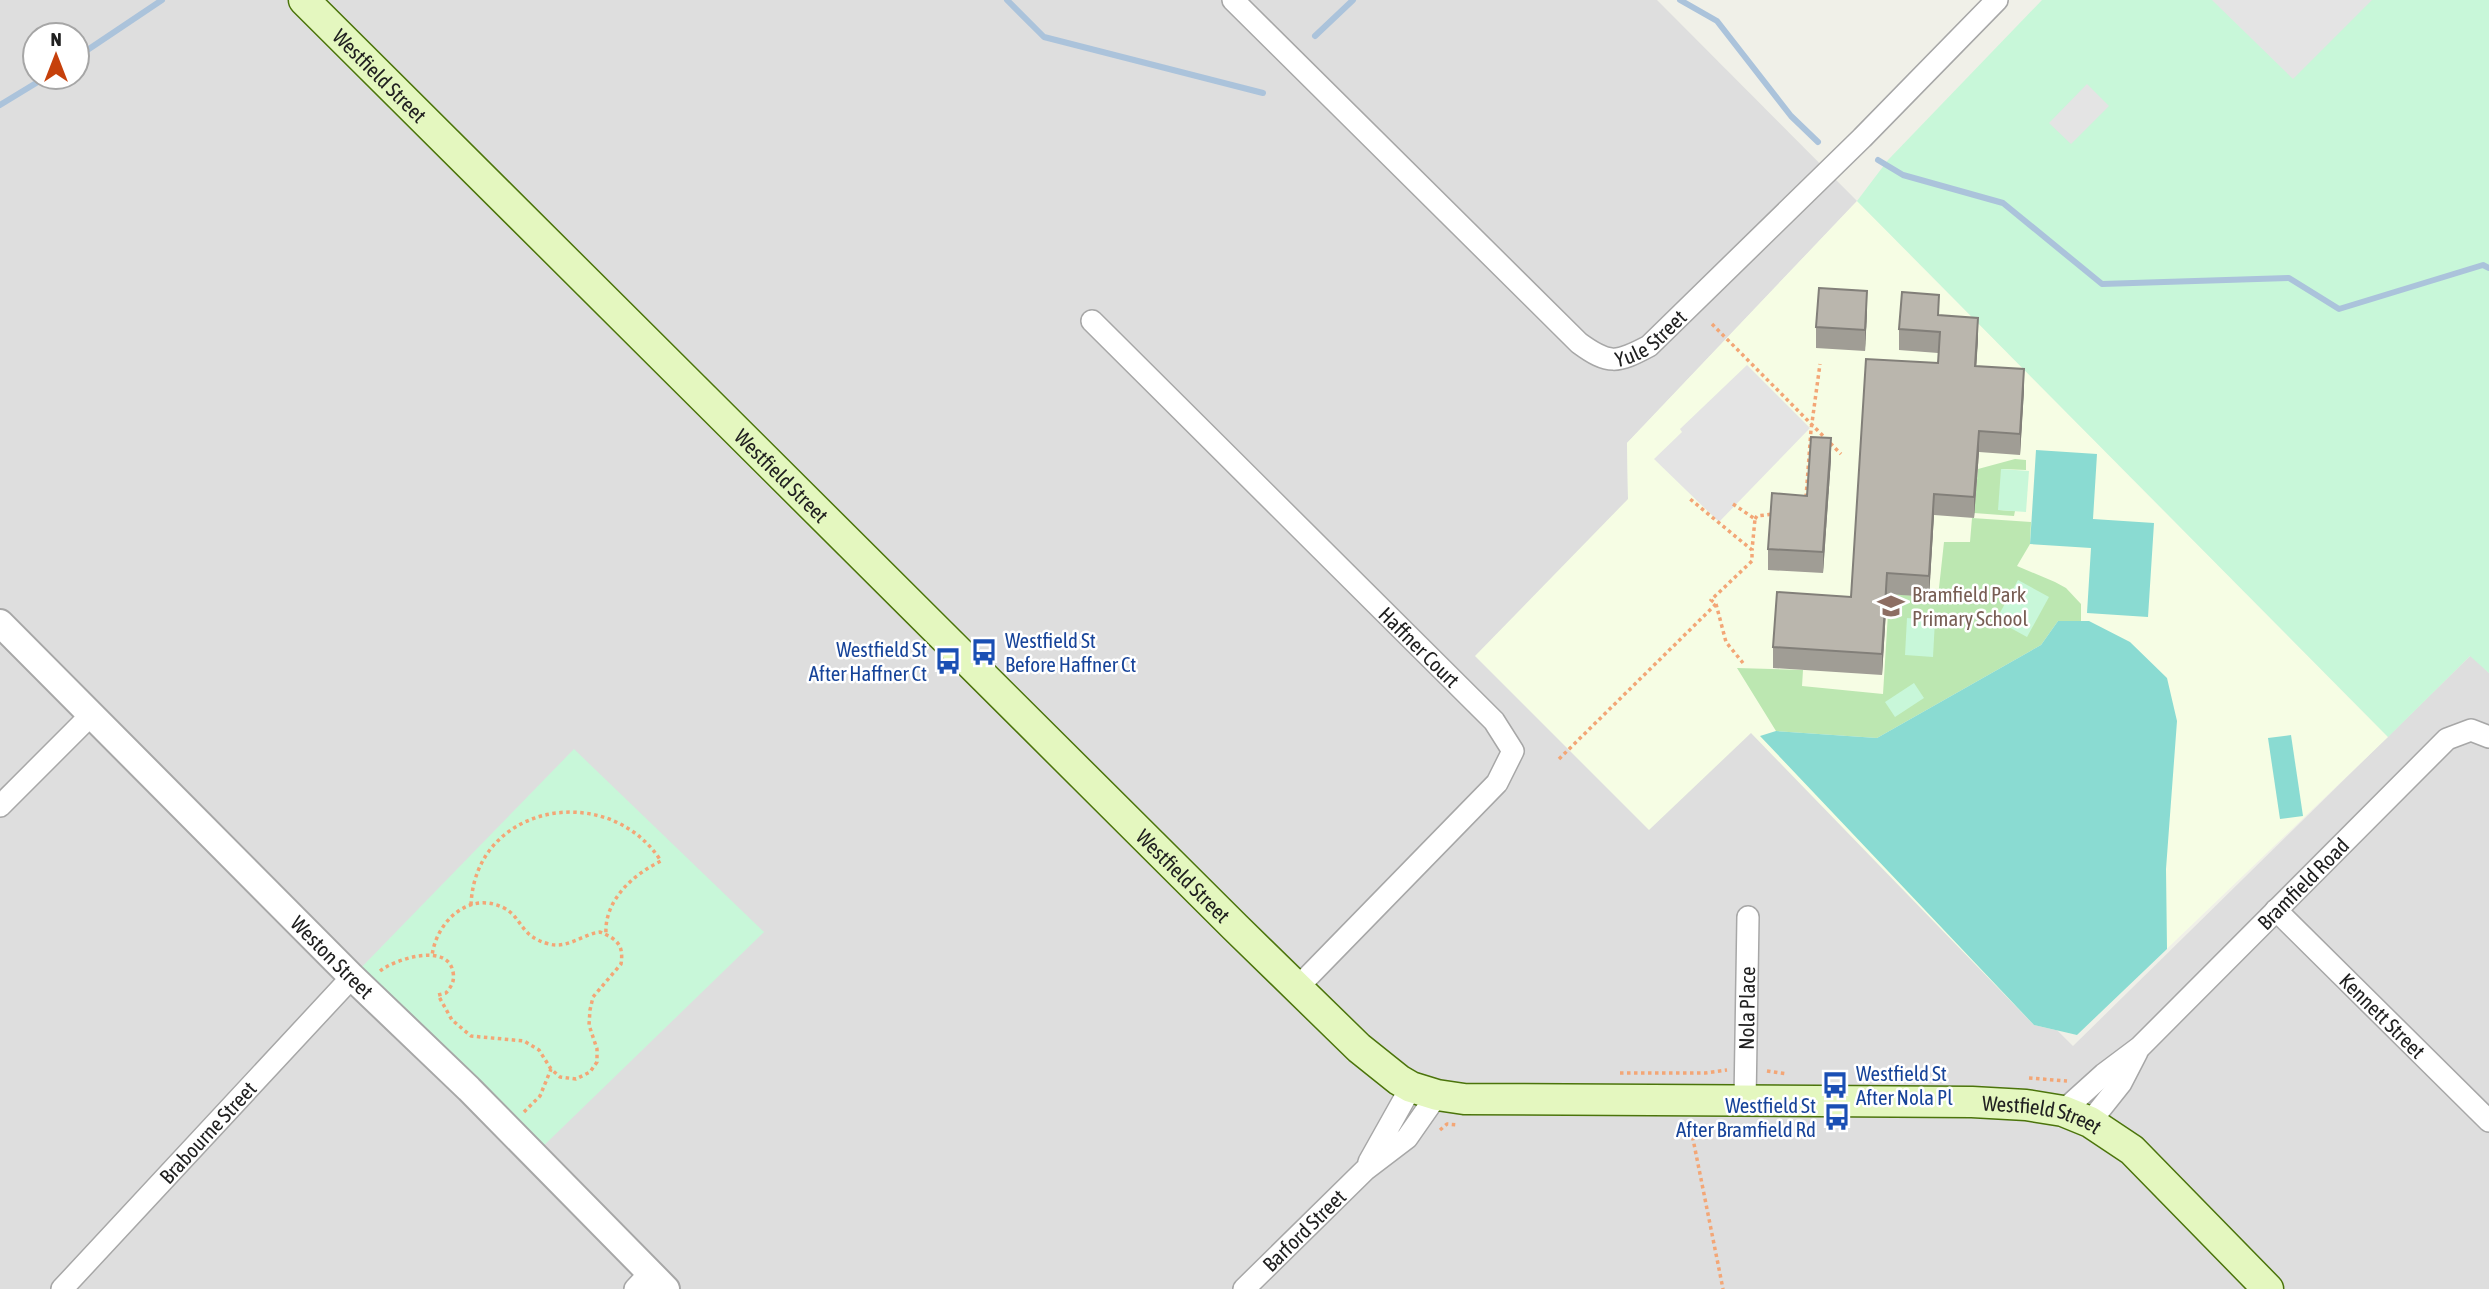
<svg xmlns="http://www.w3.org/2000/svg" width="2489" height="1289" font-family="'Asap Condensed',sans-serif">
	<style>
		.residential { fill: #dedede; fill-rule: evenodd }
		.education { fill: #f6fde4 }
		.grass { fill: #bce7b1 }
		.park { fill: #c8f7d9 }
		.pitch { fill: #8adbd2 }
		.parking { fill: #e4e4e4 }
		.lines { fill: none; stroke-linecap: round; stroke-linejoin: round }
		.stream { stroke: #abc3db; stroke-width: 6 }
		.minor-casing { stroke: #a7a7a7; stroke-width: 24 }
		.tertiary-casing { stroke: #a7a7a7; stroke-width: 30 }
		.secondary-casing { stroke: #4b740b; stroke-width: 33 }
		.path { stroke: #f3a676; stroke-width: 3.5; stroke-dasharray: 3.5 3.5; stroke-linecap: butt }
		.minor { stroke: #fff; stroke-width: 21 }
		.tertiary { stroke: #fff; stroke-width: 26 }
		.secondary { stroke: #e4f7bf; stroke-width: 30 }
		.wall { fill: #a09d95 }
		.shaded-wall { fill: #827f79 }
		.building { fill: #bab6ad; stroke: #827f79; stroke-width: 2 }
		.labels { text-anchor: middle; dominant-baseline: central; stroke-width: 5; stroke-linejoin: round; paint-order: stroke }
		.street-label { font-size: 21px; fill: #202020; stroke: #fff }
		.education-label { font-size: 21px; fill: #785e54; stroke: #fff; text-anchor: start }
		.transit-label { font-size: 21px; fill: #164399; stroke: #fff; text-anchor: start }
	</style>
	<rect width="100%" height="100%" fill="#f0f0e8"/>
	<path class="residential" d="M 0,0 L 1657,0 L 1857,201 L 1627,443 L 1628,499 L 1760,736 L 2073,1046 L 2471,655 L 2489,673 L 2489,1289 L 0,1289 ZM 35,35 L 77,35 L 77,77 L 35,77 Z"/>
	<path class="education" d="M 1857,201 L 2388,737 L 2077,1035 L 2034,1025 L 1751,733 L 1649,830 L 1475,656 L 1628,499 L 1627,443 Z"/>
	<g class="grass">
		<path d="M 2015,459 L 2026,460 L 2026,470 L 2002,469 L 1999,510 L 2015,511 L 2014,516 L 1974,513 L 1978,469 Z"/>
		<path d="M 1972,518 L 2031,522 L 2030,544 L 2017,566 L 2055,582 L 2066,588 L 2081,604 L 2081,621 L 2058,621 L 2041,645 L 1877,738 L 1776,731 L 1737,668 L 1803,670 L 1802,686 L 1883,694 L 1888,613 L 1867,611 L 1869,593 L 1938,597 L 1944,542 L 1970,542 Z"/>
	</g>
	<g class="park">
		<path d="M 2042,0 L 2489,0 L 2489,673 L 2470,656 L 2388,737 L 1857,201 L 1888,160 Z"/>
		<path d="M 2001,469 L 2029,471 L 2026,512 L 1998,510 Z"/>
		<path d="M 2018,580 L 2049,597 L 2027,637 L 1996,620 Z"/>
		<path d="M 1907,618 L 1935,620 L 1933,657 L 1905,655 Z"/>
		<path d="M 1914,683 L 1924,698 L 1895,717 L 1885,702 Z"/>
		<path d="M 574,749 L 764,932 L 533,1156 L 352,977 Z"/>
	</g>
	<g class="pitch">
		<path d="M 2036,450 L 2097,454 L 2093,519 L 2154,523 L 2148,617 L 2087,613 L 2091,548 L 2030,544 Z"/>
		<path d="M 2058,621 L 2089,621 L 2130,642 L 2167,678 L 2177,721 L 2166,869 L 2167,949 L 2077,1035 L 2034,1025 L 1760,736 L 1776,731 L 1877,738 L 2041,645 Z"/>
		<path d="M 2291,735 L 2303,816 L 2280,819 L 2268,738 Z"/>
	</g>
	<g class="parking">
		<path d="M 2212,0 L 2372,0 L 2293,79 Z"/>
		<path d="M 2087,84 L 2109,106 L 2071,144 L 2049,123 Z"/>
		<path d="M 1747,365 L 1810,428 L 1719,522 L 1654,459 L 1682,432 L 1680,429 Z"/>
	</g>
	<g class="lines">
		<g class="stream">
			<path d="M 1007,0 L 1044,37 L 1263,93"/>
			<path d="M 1680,0 L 1717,21 L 1791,116 L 1818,142"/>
			<path d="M 1315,36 L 1353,0"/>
			<path d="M 77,57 L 162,0"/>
			<path d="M 0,105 L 46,77"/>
			<path d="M 1878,160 L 1903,175 L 2003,203 L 2102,284 L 2289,278 L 2339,309 L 2483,265 L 2489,268"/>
		</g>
		<defs>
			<g id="minor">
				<path id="s1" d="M 1233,0 L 1579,343 C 1609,365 1617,363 1649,346 L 1862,138 L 1997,0"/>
				<path id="s2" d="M 1092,321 L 1494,721 L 1513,751 L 1497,783 L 1297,988"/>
				<path d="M 0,806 L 92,714"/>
				<path id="s3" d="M 2276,910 L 2489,1121"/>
				<path id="s4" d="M 1745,1101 L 1748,917"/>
				<path id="s5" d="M 2063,1111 L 2104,1074 L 2140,1047 L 2447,739 L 2471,730 L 2489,737"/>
				<path d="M 2090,1122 L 2121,1083 L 2137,1052"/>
				<path d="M 1369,1162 L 1411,1087"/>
				<path id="s6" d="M 62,1289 L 352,977"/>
				<path d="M 635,1289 L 650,1273"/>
				<path id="s7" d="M 1244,1289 L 1365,1170 L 1407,1138 L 1437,1095"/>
			</g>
			<g id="tertiary">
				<path id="s8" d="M 0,623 L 352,977 L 469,1089 L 666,1289"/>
			</g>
			<g id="secondary">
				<path id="s9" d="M 304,0 L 1235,927 L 1359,1048 L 1399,1080 L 1411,1087 L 1437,1095 L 1464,1099 L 1972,1102 L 2026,1105 L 2063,1111 L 2090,1122 L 2132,1150 L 2268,1289"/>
			</g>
		</defs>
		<use href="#minor" class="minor-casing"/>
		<use href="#tertiary" class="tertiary-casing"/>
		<use href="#secondary" class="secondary-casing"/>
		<g class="path">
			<path d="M 1712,324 L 1841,454"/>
			<path d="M 1806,497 L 1811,430 L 1820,364"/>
			<path d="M 1733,504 L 1755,519 L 1752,550"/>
			<path d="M 1755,519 L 1757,516 L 1773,514"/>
			<path d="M 1716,604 L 1726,642 L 1743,663"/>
			<path d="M 1559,759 L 1716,604 L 1711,600 L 1752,561 L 1752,550 L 1690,499"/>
			<path d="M 471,905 C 475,803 609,780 661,861 C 632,875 604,901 606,934"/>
			<path d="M 380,971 C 395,959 448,942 453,972 C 455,981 451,987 446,993 L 438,995 L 452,1020 L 471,1036 L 524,1041 L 539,1050 L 551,1069 L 560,1077 L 576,1079 L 590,1072 L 597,1062 L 597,1049 L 589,1025 L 590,1010 L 593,997 L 621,964 C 624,945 617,939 600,932 C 583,934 568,949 549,944 C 519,936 523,918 504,908 C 469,890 436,922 432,956"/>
			<path d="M 1767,1071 L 1787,1074"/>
			<path d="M 1620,1073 L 1705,1073 L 1727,1070"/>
			<path d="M 2029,1078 L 2067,1081"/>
			<path d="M 524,1112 L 540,1096 L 551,1069"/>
			<path d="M 1693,1123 L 1692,1134 L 1723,1289"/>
			<path d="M 1440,1130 L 1447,1124 L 1458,1125"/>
		</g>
		<use href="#minor" class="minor"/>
		<use href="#tertiary" class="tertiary"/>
		<use href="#secondary" class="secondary"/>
	</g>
	<g class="wall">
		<path d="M 1867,312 L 1865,351 L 1816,348 L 1816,327 Z"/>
		<path d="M 1939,315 L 1978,339 L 1976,366 L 2024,390 L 2020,455 L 1979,452 L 1974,518 L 1934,515 L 1929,597 L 1887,594 L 1882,675 L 1773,668 L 1773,647 L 1851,597 L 1938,363 L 1938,353 L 1899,350 L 1899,329 Z"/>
		<path d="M 1831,459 L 1823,573 L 1768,570 L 1768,549 Z"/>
	</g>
	<g class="shaded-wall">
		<path d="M 1867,291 L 1867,312 L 1865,351 L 1865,330 Z"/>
		<path d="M 1978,318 L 1978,339 L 1975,387 L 1975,366 Z"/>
		<path d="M 2024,369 L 2024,390 L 2020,455 L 2020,434 Z"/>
		<path d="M 1979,431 L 1979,452 L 1974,518 L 1974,497 Z"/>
		<path d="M 1831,438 L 1831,459 L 1823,573 L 1823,552 Z"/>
		<path d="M 1934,494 L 1934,515 L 1929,597 L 1929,576 Z"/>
		<path d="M 1887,573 L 1887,594 L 1882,675 L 1882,654 Z"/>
	</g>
	<g class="building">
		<path d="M 1819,288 L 1867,291 L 1865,330 L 1816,327 Z"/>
		<path d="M 1902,292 L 1939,295 L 1938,315 L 1978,318 L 1975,366 L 2024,369 L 2020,434 L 1979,431 L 1974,497 L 1934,494 L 1929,576 L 1887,573 L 1882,654 L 1773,647 L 1777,592 L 1851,597 L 1866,359 L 1938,363 L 1940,332 L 1899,329 Z"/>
		<path d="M 1811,437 L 1831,438 L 1823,552 L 1768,549 L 1772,493 L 1807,496 Z"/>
	</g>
	<defs>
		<symbol id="school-bare" viewBox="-9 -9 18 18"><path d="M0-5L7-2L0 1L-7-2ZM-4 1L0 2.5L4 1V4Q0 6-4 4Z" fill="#8d6e63" stroke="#fff" stroke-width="2.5" paint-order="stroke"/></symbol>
		<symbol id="bus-bare" viewBox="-9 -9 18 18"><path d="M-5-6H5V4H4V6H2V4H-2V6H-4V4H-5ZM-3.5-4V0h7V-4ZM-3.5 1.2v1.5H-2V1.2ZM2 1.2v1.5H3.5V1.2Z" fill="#1a4fb4" stroke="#fff" stroke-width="2.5" paint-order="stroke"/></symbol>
	</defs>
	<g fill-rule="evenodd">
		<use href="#school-bare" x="1872" y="587" width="38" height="38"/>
		<use href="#bus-bare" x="965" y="633" width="38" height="38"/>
		<use href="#bus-bare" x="929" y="642" width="38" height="38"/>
		<use href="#bus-bare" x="1816" y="1066" width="38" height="38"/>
		<use href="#bus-bare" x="1818" y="1098" width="38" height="38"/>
	</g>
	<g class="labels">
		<g class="street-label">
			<text stroke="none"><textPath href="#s9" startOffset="107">Westfield Street</textPath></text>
			<text stroke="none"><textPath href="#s1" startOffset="569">Yule Street</textPath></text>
			<text stroke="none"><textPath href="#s9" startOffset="674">Westfield Street</textPath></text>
			<text stroke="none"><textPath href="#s2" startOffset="462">Haffner Court</textPath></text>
			<text stroke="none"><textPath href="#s9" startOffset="1241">Westfield Street</textPath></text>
			<text stroke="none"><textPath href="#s5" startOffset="331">Bramfield Road</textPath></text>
			<text stroke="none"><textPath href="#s8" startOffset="471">Weston Street</textPath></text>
			<text stroke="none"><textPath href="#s4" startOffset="93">Nola Place</textPath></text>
			<text stroke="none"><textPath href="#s3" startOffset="150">Kennett Street</textPath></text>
			<text stroke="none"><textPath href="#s9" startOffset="2186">Westfield Street</textPath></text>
			<text stroke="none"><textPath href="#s6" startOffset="214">Brabourne Street</textPath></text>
			<text stroke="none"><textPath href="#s7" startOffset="84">Barford Street</textPath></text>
		</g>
		<g class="education-label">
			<text x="1912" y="594">Bramfield Park<tspan x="1912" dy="24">Primary School</tspan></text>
		</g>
		<g class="transit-label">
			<text x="1005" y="640">Westfield St<tspan x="1005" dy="24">Before Haffner Ct</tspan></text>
			<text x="927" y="649" text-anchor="end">Westfield St<tspan x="927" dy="24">After Haffner Ct</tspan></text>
			<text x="1856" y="1073">Westfield St<tspan x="1856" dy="24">After Nola Pl</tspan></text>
			<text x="1816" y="1105" text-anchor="end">Westfield St<tspan x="1816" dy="24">After Bramfield Rd</tspan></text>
		</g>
	</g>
	<g transform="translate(56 56)"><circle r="33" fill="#ffffff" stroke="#a6a6a6" stroke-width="2"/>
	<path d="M0-5L12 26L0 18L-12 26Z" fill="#c6400b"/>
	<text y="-10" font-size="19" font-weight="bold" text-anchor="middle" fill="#202020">N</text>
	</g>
</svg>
